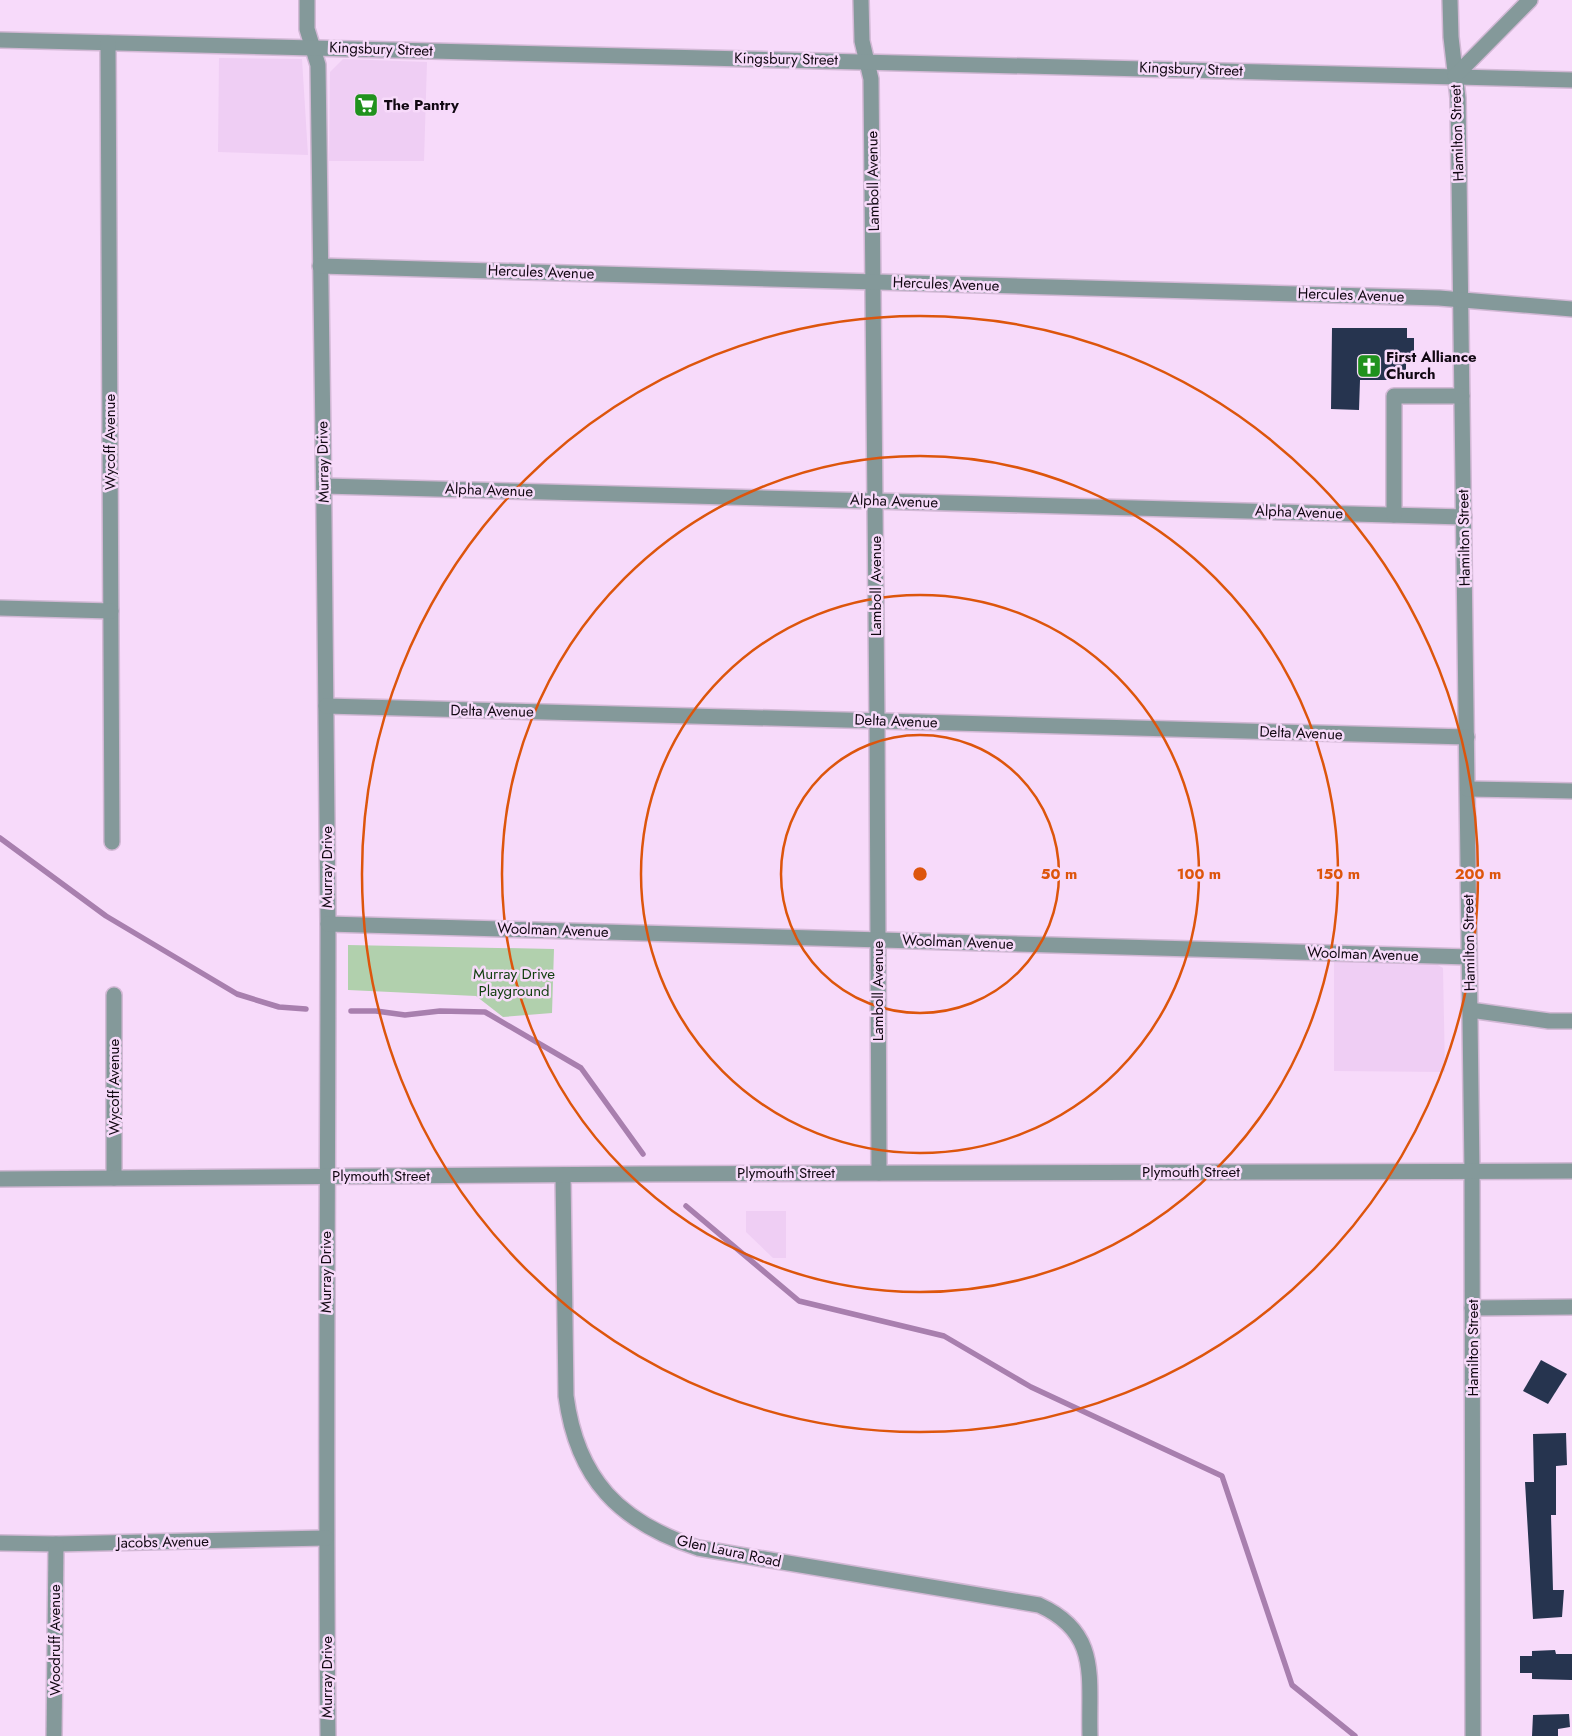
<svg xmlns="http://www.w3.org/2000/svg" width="1572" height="1736" font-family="Jost,sans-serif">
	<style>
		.built { fill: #efcef4 }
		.green { fill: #b1d0ad }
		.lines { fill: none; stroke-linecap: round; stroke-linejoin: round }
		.stream { stroke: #a87fae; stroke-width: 5.5 }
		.building { fill: #26344f }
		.minor-casing { stroke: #d2b8d5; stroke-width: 18 }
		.minor { stroke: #84999a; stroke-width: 15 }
		.ring { fill: none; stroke: #dd550c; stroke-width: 2.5 }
		.labels { text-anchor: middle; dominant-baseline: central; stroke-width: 5; stroke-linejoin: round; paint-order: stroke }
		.street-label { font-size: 15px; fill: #110812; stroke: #f7dafa }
		.poi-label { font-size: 15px; font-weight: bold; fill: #110812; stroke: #f7dafa; text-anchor: start }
		.park-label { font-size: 15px; fill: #103e0e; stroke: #f7dafa }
		.centre { fill: #dd550c; stroke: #f7dafa; stroke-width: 2.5 }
		.ring-label { font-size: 15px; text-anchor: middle; font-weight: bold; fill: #dd550c; stroke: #f7dafa; stroke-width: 5; stroke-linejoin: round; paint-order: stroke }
	</style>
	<rect width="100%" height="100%" fill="#f7dafa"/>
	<g class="built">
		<path d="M 219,58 L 302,59 L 308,155 L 218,152 Z"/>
		<path d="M 343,59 L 427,62 L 424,161 L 329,161 L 330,72 Z"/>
		<path d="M 1334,960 L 1436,964 L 1443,968 L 1445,1072 L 1334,1071 Z"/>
		<path d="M 746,1211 L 786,1211 L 786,1258 L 773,1258 L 746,1232 Z"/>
	</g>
	<path class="green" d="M 348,945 L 554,949 L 552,1013 L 503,1017 L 476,996 L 348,990 Z"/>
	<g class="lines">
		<g class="stream">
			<path d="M 0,838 L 106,916 L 237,994 L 279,1007 L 306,1009"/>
			<path d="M 351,1011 L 376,1011 L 405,1015 L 440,1011 L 485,1012 L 581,1068 L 643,1154"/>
			<path d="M 686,1206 L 799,1301 L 944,1336 L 1031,1387 L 1222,1476 L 1292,1685 L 1355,1736"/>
		</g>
	</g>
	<g class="building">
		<path d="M 1332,328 L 1407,328 L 1407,338 L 1414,338 L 1414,353 L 1406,353 L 1406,380 L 1360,380 L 1359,410 L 1331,409 Z"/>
		<path d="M 1541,1360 L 1567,1374 L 1548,1404 L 1523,1391 Z"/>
		<path d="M 1566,1433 L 1567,1465 L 1556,1466 L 1556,1515 L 1551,1515 L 1553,1590 L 1564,1590 L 1562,1617 L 1533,1619 L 1525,1482 L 1534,1482 L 1533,1434 Z"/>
		<path d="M 1555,1650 L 1556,1654 L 1572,1654 L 1572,1680 L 1532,1679 L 1532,1673 L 1520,1673 L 1520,1656 L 1532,1656 L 1532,1651 Z"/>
		<path d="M 1569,1714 L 1570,1727 L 1558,1729 L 1558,1736 L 1532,1736 L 1533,1715 Z"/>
	</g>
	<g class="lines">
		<defs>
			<g id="minor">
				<path d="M 307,0 L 307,29 L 318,65 C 321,350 327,636 328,921 C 328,1193 325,1464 328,1736"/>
				<path d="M 861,0 L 862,41 L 871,79 L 877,721 L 879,1173"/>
				<path d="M 1450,0 L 1451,37 L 1458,98 L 1472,1171 L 1473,1736"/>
				<path d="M 0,40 L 1572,80"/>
				<path d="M 108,43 L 112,842"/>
				<path d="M 1455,76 L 1530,0"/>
				<path d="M 320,266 L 1439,298 L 1572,309"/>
				<path d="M 324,486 L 1464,517"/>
				<path d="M 1394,515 L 1394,396 L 1462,396"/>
				<path d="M 0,608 L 111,611"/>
				<path d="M 326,706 L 1467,737"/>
				<path d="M 1468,789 L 1572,791"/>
				<path d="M 328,924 L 1469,957"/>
				<path d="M 114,995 L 114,1178"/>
				<path d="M 1470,1010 L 1549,1021 L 1572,1021"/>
				<path d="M 563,1175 L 566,1396 C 577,1479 619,1522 698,1548 L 1039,1605 C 1101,1633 1088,1678 1090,1736"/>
				<path d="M 0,1179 L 643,1174 L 1572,1171"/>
				<path d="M 1472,1308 L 1572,1307"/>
				<path d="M 0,1543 L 56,1544 L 326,1538"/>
				<path d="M 54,1736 L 56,1544"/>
			</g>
		</defs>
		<use href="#minor" class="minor-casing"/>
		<use href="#minor" class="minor"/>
	</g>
	<g class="ring">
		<circle cx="920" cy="874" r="139"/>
		<circle cx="920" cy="874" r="279"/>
		<circle cx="920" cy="874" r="418"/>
		<circle cx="920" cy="874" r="558"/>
	</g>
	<defs>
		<symbol id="supermarket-square" viewBox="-11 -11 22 22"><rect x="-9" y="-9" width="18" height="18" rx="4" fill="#20921d" stroke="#f7dafa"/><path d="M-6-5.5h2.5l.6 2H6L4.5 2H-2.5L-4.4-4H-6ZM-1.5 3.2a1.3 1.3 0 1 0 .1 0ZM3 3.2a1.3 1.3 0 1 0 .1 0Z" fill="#fff"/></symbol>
		<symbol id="church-square" viewBox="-11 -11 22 22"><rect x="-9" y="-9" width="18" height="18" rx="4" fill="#20921d" stroke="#f7dafa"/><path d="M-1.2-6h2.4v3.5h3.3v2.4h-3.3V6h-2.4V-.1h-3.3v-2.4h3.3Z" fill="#fff"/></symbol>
	</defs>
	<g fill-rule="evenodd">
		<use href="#supermarket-square" x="352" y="91" width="28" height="28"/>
		<use href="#church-square" x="1355" y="352" width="28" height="28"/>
	</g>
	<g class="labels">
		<g class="street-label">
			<text transform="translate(381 49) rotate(2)">Kingsbury Street</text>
			<text transform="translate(786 59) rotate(1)">Kingsbury Street</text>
			<text transform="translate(1191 69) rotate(2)">Kingsbury Street</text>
			<text transform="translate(1457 133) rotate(-92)">Hamilton Street</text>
			<text transform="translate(873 181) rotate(-91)">Lamboll Avenue</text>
			<text transform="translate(541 272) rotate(2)">Hercules Avenue</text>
			<text transform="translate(946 284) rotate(2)">Hercules Avenue</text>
			<text transform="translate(1351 295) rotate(2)">Hercules Avenue</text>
			<text transform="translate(110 442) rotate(-90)">Wycoff Avenue</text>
			<text transform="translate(323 462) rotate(-91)">Murray Drive</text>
			<text transform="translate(489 490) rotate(2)">Alpha Avenue</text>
			<text transform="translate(894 501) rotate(2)">Alpha Avenue</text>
			<text transform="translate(1299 512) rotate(2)">Alpha Avenue</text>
			<text transform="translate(1464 538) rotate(-91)">Hamilton Street</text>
			<text transform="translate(876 586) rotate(-90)">Lamboll Avenue</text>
			<text transform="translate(492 711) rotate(1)">Delta Avenue</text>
			<text transform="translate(896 721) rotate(2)">Delta Avenue</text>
			<text transform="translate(1301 733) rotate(2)">Delta Avenue</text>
			<text transform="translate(327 867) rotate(-90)">Murray Drive</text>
			<text transform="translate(553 930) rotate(2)">Woolman Avenue</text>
			<text transform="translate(958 942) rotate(2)">Woolman Avenue</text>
			<text transform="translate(1469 943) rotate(-91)">Hamilton Street</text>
			<text transform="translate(1363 954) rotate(2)">Woolman Avenue</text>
			<text transform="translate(878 991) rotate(-90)">Lamboll Avenue</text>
			<text transform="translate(114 1087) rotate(-90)">Wycoff Avenue</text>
			<text x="1191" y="1172">Plymouth Street</text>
			<text x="786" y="1173">Plymouth Street</text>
			<text x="381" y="1176">Plymouth Street</text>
			<text transform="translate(326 1272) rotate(-90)">Murray Drive</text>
			<text transform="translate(1473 1348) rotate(-90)">Hamilton Street</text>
			<text transform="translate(163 1542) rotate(-1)">Jacobs Avenue</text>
			<text transform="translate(729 1551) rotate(12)">Glen Laura Road</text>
			<text transform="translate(55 1640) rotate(-90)">Woodruff Avenue</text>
			<text transform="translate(327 1677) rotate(-90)">Murray Drive</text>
		</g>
		<g class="poi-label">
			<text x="384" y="105">The Pantry</text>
			<text x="1386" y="357">First Alliance<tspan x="1386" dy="17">Church</tspan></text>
		</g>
		<g class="park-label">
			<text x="514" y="974">Murray Drive<tspan x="514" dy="17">Playground</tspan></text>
		</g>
	</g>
	<circle cx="920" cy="874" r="8" class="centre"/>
	<g class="ring-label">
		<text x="1059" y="879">50 m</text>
		<text x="1199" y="879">100 m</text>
		<text x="1338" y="879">150 m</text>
		<text x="1478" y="879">200 m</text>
	</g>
</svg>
